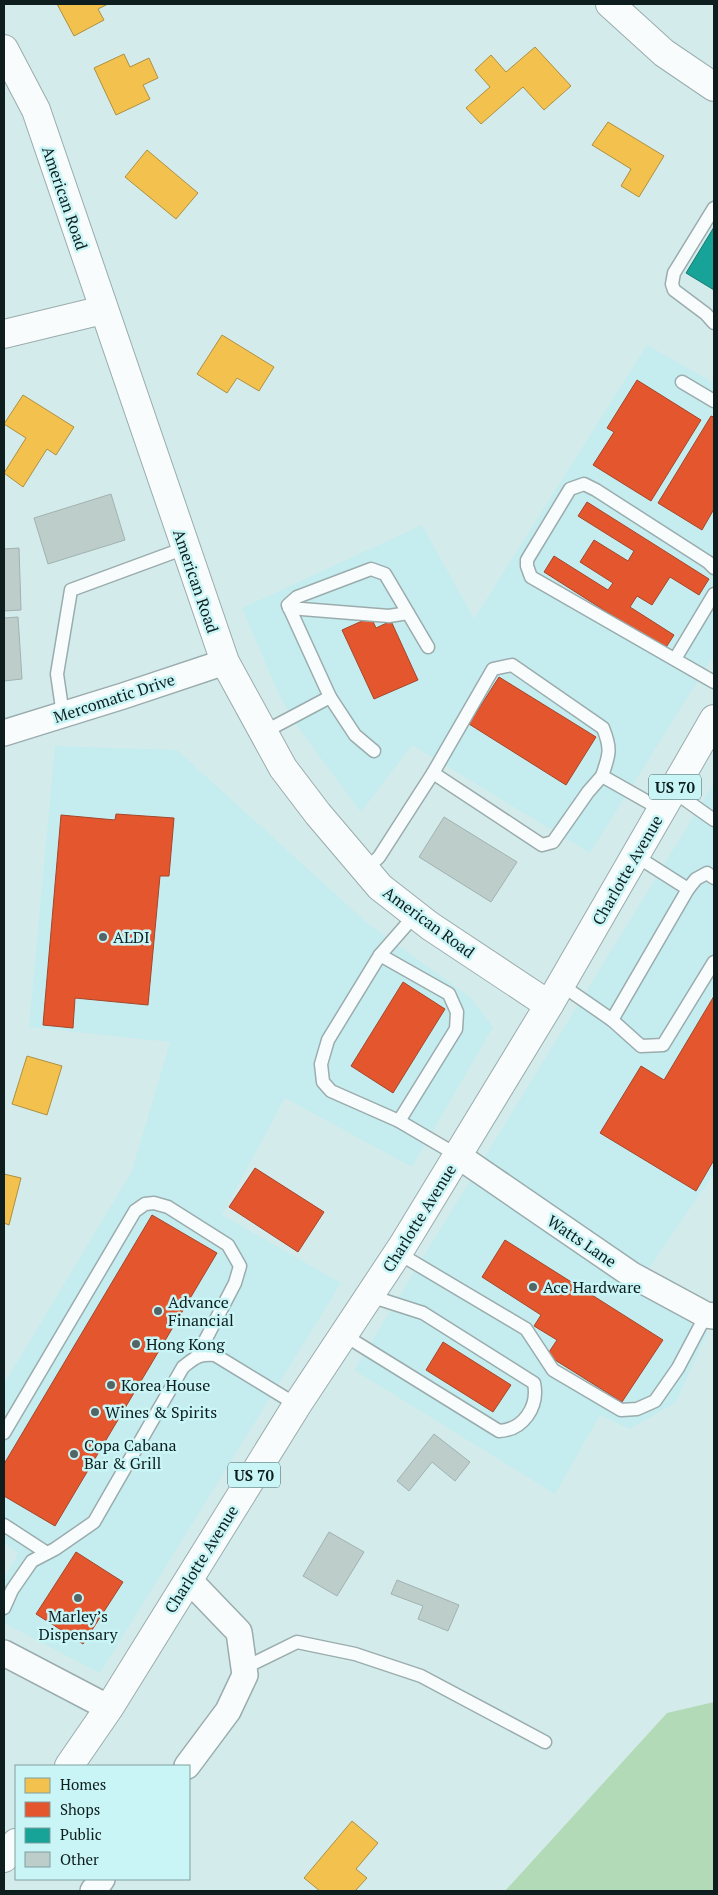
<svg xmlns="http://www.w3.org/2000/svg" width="718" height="1895" font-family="'PT Serif',serif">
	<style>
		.built { fill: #c5ecee }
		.forest { fill: #b3dab7 }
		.homes { fill: #f2c14e; stroke: #ae9040 }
		.shops { fill: #e4572e; stroke: #a4462a }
		.public { fill: #17a398; stroke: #147b74 }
		.building { fill: #bccdca; stroke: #a1b2b0 }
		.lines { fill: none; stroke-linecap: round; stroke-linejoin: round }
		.service-casing { stroke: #9aacad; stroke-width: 15 }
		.minor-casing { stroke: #9aacad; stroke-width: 28 }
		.tertiary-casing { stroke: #9aacad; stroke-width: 30 }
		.primary-casing { stroke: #9aacad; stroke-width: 30 }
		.service { stroke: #f9fcfc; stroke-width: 12 }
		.minor { stroke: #f9fcfc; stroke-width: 25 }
		.tertiary { stroke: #f9fcfc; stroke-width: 28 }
		.primary { stroke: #f9fcfc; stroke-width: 28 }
		.poi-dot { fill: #536667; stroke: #caf5f6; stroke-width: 2 }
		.labels { text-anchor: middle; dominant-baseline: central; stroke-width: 5; stroke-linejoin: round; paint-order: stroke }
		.shield { fill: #caf5f6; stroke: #465e60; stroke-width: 1 }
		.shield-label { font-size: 15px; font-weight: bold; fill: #0e1e1f }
		.street-label { font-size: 16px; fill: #0e1e1f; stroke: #caf5f6 }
		.poi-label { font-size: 16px; fill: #0e1e1f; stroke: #caf5f6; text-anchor: start }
	</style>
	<rect width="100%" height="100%" fill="#d4ebec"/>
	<g class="built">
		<path d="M 647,345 L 714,383 L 714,655 L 590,853 L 412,745 L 361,812 L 300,730 L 280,697 L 242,608 L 422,525 L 474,619 Z"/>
		<path d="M 55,746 L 177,750 L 366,922 L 471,998 L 493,1027 L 412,1167 L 285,1098 L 222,1215 L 341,1283 L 100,1673 L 4,1623 L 4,1580 L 18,1553 L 4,1543 L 4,1384 L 132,1171 L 170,1042 L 29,1027 Z"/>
		<path d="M 714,783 L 714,1173 L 634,1290 L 707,1333 L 676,1402 L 630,1429 L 600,1415 L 555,1494 L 354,1370 Z"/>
	</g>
	<path class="forest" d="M 714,1702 L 714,1891 L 505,1891 L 667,1713 Z"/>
	<g class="homes">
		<path d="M 57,4 L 108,4 L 98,9 L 104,20 L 74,36 Z"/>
		<path d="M 535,47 L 571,86 L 544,110 L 523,87 L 481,124 L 466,108 L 490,87 L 475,70 L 491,55 L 506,72 Z"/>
		<path d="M 124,54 L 130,67 L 149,58 L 158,78 L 143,85 L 150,99 L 116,115 L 94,68 Z"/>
		<path d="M 608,122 L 664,156 L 639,197 L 621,186 L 631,169 L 592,145 Z"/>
		<path d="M 147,150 L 198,193 L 176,219 L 125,177 Z"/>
		<path d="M 222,335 L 274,367 L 259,391 L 237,378 L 227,393 L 197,374 Z"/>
		<path d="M 23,395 L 74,427 L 56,455 L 47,449 L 23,487 L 4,473 L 26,438 L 4,424 Z"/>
		<path d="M 27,1056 L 62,1066 L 47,1115 L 12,1104 Z"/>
		<path d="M 4,1174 L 21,1178 L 9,1225 L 4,1223 Z"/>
		<path d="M 352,1821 L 378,1843 L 356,1869 L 367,1878 L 355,1891 L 320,1891 L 304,1878 Z"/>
	</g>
	<g class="shops">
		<path d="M 637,380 L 701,420 L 651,501 L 593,465 L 614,432 L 607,428 Z"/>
		<path d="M 711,416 L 714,417 L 714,509 L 702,530 L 658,503 Z"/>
		<path d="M 587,502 L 709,579 L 699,595 L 670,577 L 652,605 L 637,596 L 630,607 L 674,635 L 665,649 L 544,572 L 554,556 L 608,590 L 613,583 L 580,562 L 594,540 L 628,561 L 634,551 L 578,516 Z"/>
		<path d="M 371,617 L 376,628 L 391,621 L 418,680 L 374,699 L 342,630 Z"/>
		<path d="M 499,677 L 596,737 L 566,785 L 469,724 Z"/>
		<path d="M 116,814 L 174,818 L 169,876 L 160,876 L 148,1005 L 75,998 L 73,1028 L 43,1025 L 61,815 L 115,820 Z"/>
		<path d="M 403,982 L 445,1009 L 393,1093 L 351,1066 Z"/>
		<path d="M 714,996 L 714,1160 L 696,1191 L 600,1133 L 641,1066 L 664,1080 Z"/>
		<path d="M 255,1168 L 324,1212 L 298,1252 L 229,1207 Z"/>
		<path d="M 152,1215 L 217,1253 L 55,1526 L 4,1496 L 4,1464 Z"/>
		<path d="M 505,1240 L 663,1340 L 622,1402 L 547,1355 L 557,1340 L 534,1326 L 541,1315 L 482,1277 Z"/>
		<path d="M 443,1342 L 511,1385 L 493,1412 L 426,1370 Z"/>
		<path d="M 76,1552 L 123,1582 L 83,1644 L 36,1614 Z"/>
	</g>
	<path class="public" d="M 714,227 L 714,290 L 686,273 Z"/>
	<g class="building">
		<path d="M 111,494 L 125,540 L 48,564 L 34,518 Z"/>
		<path d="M 19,548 L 21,610 L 4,611 L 4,549 Z"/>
		<path d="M 18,617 L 22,679 L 4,681 L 4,618 Z"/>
		<path d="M 444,817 L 517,862 L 491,902 L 419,857 Z"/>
		<path d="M 434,1434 L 470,1462 L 455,1481 L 432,1462 L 409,1491 L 397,1481 Z"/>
		<path d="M 329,1532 L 364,1552 L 337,1596 L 303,1576 Z"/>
		<path d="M 397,1580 L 459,1605 L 448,1631 L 418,1619 L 423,1606 L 391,1594 Z"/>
	</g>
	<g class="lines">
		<defs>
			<g id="service">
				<path d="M 714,208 L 674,273 L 672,284 L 674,290 L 706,314 L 714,323"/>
				<path d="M 682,382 L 714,401"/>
				<path d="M 714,568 L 708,562 L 596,490 L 584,484 L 570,489 L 527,560 L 527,566 L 531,577 L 714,682"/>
				<path d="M 289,608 L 389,616 L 408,613"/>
				<path d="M 675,659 L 714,594"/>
				<path d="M 330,697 L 355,735 L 374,751"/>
				<path d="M 63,715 L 57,674 L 71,590 L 185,548"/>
				<path d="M 264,732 L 330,697 L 288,605 L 297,597 L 371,569 L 385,574 L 428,647"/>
				<path d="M 433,773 L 493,669 L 512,665 L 603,728 C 612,750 609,755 602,776"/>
				<path d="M 673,791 L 714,820"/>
				<path d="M 636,856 L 688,889 L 696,879 L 707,873 L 714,878"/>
				<path d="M 365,870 L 379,857 L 433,773 L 542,845 L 553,842 L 588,792 L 602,776 L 662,810"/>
				<path d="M 415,915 L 380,955 L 328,1040 L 321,1064 L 323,1082 L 331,1091 L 399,1121 L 457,1155"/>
				<path d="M 380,955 L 449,994 L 457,1012 L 456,1029 L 399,1121"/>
				<path d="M 560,984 L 612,1020 L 641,1046 L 663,1045 L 714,962"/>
				<path d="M 612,1020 L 688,889"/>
				<path d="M 398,1253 L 526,1329 L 553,1370 L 621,1410 L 637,1409 L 655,1401 L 678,1368 L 706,1315"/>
				<path d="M 344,1335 L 499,1431 C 523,1430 539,1407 534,1383 L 423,1313 L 370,1296"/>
				<path d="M 4,1433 L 135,1211 L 145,1204 L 154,1203 L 168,1207 L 228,1245 L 240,1266 L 235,1283 L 197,1356"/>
				<path d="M 4,1525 L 47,1553"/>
				<path d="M 4,1608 L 12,1590 L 32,1561 L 55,1549 L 94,1522 L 183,1367 C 196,1357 198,1354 215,1355 L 297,1405"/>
				<path d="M 244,1668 L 297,1642 L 355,1654 L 421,1676 L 545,1742"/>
			</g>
			<g id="minor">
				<path d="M 4,733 L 123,696 L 225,662"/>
				<path d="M 457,1155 L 632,1275 L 706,1315 L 714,1316"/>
				<path d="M 4,1653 L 109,1708"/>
				<path d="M 187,1766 L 228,1711 L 245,1675 L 239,1632 L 189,1580"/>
				<path d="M 93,1891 L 102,1879"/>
			</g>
			<g id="tertiary">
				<path d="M 610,4 L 664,53 L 714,87"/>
				<path d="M 4,49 L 36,110 L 225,662 L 283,768 L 318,814 L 380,887 L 430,926 L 549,1005"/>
				<path d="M 4,334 L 103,310"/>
			</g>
			<g id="primary">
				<path d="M 69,1766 L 109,1708 L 297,1405 L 403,1245 L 549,1005 L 714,719"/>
				<path d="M 4,1858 L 16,1843"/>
			</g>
		</defs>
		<use href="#service" class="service-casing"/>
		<use href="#minor" class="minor-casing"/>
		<use href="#tertiary" class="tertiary-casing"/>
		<use href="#primary" class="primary-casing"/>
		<use href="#service" class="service"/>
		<use href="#minor" class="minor"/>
		<use href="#tertiary" class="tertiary"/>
		<use href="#primary" class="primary"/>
	</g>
	<g class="poi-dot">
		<circle cx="103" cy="937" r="5"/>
		<circle cx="533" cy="1287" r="5"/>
		<circle cx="158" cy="1311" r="5"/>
		<circle cx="136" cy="1344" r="5"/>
		<circle cx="111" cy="1385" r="5"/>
		<circle cx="95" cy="1412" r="5"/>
		<circle cx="74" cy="1454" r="5"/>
		<circle cx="78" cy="1598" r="5"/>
	</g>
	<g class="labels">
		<g class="shield">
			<rect x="649" y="774.5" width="52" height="25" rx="4"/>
			<rect x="228" y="1462.5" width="52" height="25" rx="4"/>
		</g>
		<g class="shield-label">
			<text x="675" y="787">US 70</text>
			<text x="254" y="1475">US 70</text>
		</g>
		<g class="street-label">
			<text transform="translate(65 198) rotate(71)">American Road</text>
			<text transform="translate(196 581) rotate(71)">American Road</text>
			<text transform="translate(114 698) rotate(-18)">Mercomatic Drive</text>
			<text transform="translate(627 870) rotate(-60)">Charlotte Avenue</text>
			<text transform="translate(429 922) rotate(36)">American Road</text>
			<text transform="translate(419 1218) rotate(-58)">Charlotte Avenue</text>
			<text transform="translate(582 1241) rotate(34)">Watts Lane</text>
			<text transform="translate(201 1559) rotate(-58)">Charlotte Avenue</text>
		</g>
		<g class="poi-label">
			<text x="113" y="937">ALDI</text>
			<text x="543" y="1287">Ace Hardware</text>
			<text x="168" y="1302">Advance<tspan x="168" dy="18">Financial</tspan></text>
			<text x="146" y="1344">Hong Kong</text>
			<text x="121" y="1385">Korea House</text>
			<text x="105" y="1412">Wines &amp; Spirits</text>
			<text x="84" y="1445">Copa Cabana<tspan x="84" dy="18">Bar &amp; Grill</tspan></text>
			<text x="78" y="1616" text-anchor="middle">Marley’s<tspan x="78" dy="18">Dispensary</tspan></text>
		</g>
	</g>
	<rect width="718" height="1895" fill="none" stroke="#0e1e1f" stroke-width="10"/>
	<rect x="15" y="1765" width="175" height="115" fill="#caf5f6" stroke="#7f9fa0"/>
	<rect x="25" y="1778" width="25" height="15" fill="#f2c14e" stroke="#7f9fa0"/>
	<text x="60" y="1790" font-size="15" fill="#0e1e1f">Homes</text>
	<rect x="25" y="1802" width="25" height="15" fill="#e4572e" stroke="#7f9fa0"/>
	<text x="60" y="1815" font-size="15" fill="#0e1e1f">Shops</text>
	<rect x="25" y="1828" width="25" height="15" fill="#17a398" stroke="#7f9fa0"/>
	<text x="60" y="1840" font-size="15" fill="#0e1e1f">Public</text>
	<rect x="25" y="1852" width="25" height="15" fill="#bccdca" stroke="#7f9fa0"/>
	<text x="60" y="1865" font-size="15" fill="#0e1e1f">Other</text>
</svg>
